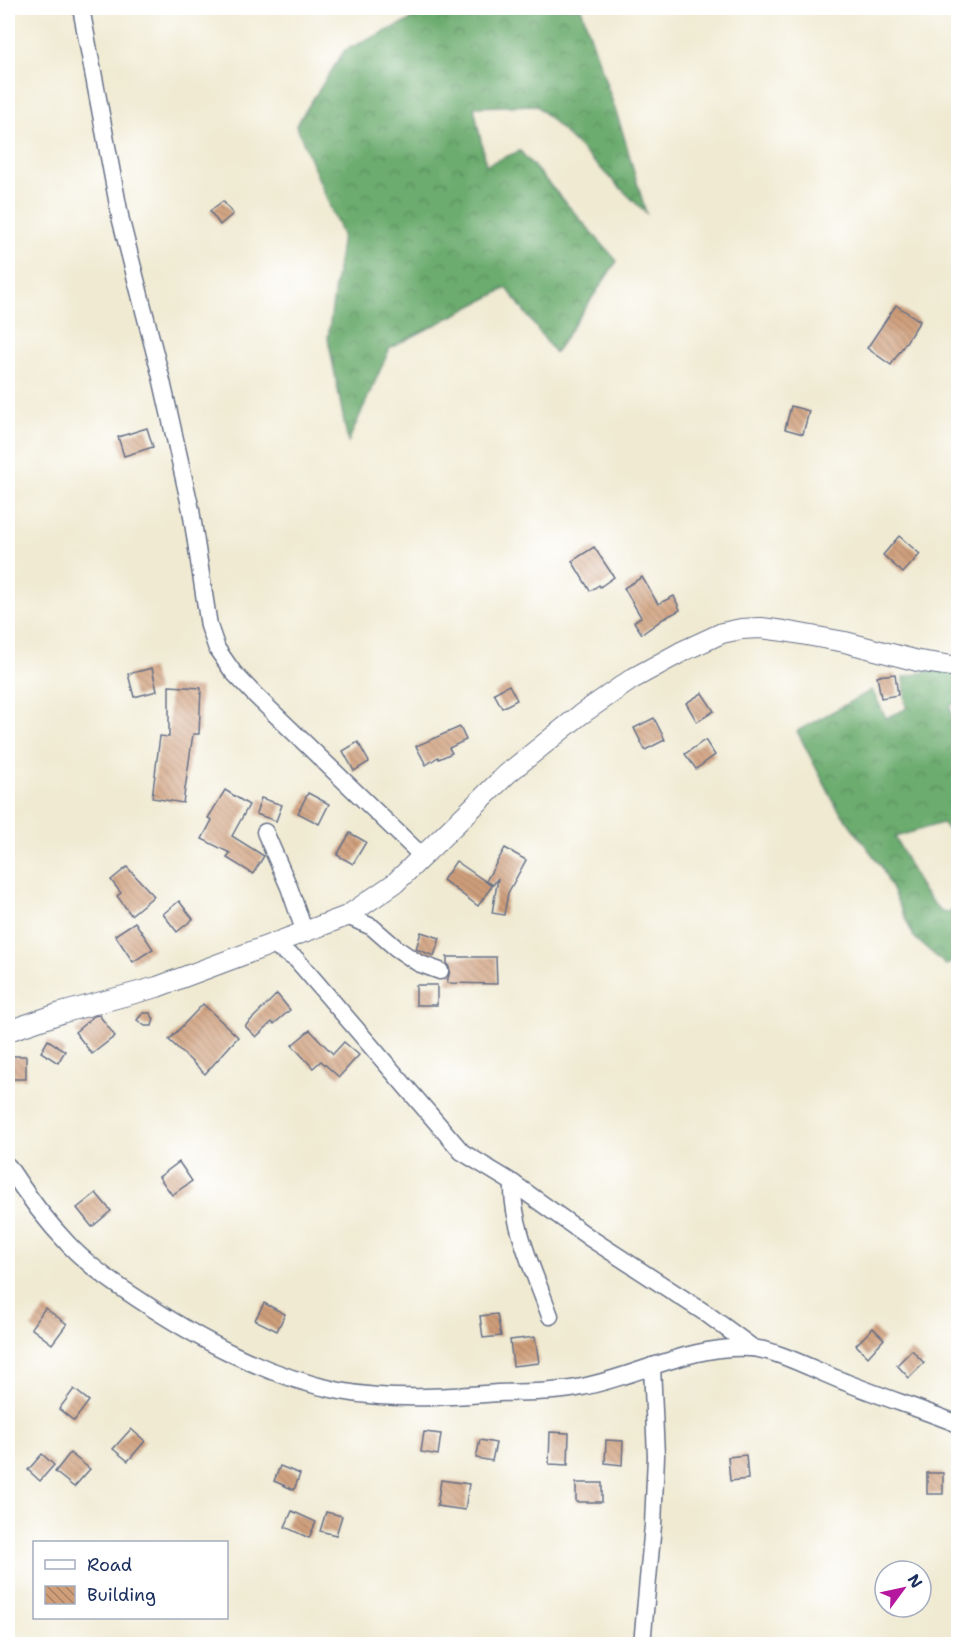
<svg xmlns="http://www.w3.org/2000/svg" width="966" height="1652" font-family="'Shantell Sans',sans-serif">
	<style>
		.forest { fill: url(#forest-crowns); stroke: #446e66; stroke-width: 1.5 }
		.building { fill: url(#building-back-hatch) }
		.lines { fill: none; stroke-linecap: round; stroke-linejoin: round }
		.minor-casing { stroke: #667087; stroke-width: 19 }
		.tertiary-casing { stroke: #667087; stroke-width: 22 }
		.minor { stroke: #fff; stroke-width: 16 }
		.tertiary { stroke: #fff; stroke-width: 20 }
	</style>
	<defs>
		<pattern id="forest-crowns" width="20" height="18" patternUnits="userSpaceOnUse" patternTransform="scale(1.5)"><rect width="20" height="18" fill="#6cac6e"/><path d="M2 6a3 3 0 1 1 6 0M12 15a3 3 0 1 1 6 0" fill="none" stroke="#588c5e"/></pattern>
		<pattern id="building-back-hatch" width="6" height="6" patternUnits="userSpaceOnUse" patternTransform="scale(1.5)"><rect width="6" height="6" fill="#d09f7a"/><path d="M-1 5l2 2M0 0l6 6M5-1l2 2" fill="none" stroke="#a88267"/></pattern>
	</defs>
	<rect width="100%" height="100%" fill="#fff"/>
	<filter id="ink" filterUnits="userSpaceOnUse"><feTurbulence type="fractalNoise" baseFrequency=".0167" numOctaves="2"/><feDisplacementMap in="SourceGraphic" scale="12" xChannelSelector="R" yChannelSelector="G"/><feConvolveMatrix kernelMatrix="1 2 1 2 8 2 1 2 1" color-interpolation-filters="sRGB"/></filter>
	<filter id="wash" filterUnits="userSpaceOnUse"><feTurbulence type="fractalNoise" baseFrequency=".008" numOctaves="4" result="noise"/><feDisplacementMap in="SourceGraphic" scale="24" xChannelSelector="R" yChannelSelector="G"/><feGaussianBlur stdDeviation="1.35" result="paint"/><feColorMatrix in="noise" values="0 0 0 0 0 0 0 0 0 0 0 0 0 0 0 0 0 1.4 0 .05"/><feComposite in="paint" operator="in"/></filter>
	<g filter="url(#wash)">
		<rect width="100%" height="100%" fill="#f0ead2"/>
		<g class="forest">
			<path d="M 415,8 L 581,8 L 622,130 L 646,213 L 536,105 L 474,107 L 486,165 L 520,151 L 617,261 L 555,353 L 507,288 L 390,348 L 348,442 L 328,338 L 342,235 L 296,125 L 345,50 L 411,20 Z"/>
			<path d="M 958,663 L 958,701 L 950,706 L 958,751 L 958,840 L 942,823 L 895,837 L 922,890 L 941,912 L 958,912 L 958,961 L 946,965 L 914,937 L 881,866 L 836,806 L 797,731 L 872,690 L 886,718 L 906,709 L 904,677 Z"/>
		</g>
		<g id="blocks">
			<g class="building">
				<path d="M 223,201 L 233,214 L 220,225 L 210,211 Z"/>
				<path d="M 896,305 L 920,321 L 891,365 L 867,348 Z"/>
				<path d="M 791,406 L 809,411 L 803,434 L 785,429 Z"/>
				<path d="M 147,428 L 153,447 L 124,456 L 118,437 Z"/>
				<path d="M 899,536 L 920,554 L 903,573 L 883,555 Z"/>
				<path d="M 594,547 L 614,577 L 600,587 L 599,585 L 590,591 L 572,561 Z"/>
				<path d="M 642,577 L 658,604 L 674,596 L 680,610 L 663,619 L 642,634 L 634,622 L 641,617 L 624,588 Z"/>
				<path d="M 152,668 L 157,691 L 134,697 L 128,674 Z"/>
				<path d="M 895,674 L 898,695 L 881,698 L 877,676 Z"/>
				<path d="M 509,685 L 517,700 L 502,708 L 494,693 Z"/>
				<path d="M 169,686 L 201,688 L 199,734 L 193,734 L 183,803 L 152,798 L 160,736 L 169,737 Z"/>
				<path d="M 702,693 L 714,711 L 697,722 L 686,703 Z"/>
				<path d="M 654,718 L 665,740 L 645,750 L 634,728 Z"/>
				<path d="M 460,727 L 466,740 L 449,748 L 452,753 L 439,759 L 438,757 L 426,765 L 416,746 Z"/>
				<path d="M 705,740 L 715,755 L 696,769 L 685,754 Z"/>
				<path d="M 358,742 L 369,762 L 354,771 L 343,751 Z"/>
				<path d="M 225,790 L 249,805 L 232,836 L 264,856 L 253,874 L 227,858 L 230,853 L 202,839 L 212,820 L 208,818 Z"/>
				<path d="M 308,793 L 329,804 L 319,824 L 298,813 Z"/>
				<path d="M 261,798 L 282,805 L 276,821 L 256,814 Z"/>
				<path d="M 350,833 L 366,842 L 353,864 L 337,855 Z"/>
				<path d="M 505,848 L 526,860 L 508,893 L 504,915 L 492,913 L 498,878 L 493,885 L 486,881 Z"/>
				<path d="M 456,861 L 492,886 L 478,906 L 443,880 Z"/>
				<path d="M 127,867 L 154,896 L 131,915 L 117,896 L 121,893 L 111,880 Z"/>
				<path d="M 179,901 L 193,919 L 177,932 L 163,914 Z"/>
				<path d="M 135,922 L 153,949 L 133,962 L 115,935 Z"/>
				<path d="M 421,932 L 440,938 L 434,956 L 416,949 Z"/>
				<path d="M 447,957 L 496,957 L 497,984 L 447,983 L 450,970 L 447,963 Z"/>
				<rect x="416" y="985" width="21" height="20"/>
				<path d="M 277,994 L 290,1010 L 274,1024 L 272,1022 L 256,1037 L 245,1026 Z"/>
				<path d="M 203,1004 L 238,1037 L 205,1074 L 169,1040 Z"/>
				<path d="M 143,1013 L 150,1013 L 154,1019 L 152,1026 L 145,1026 L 137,1020 Z"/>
				<path d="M 99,1015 L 115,1036 L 92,1054 L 75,1032 L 94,1016 Z"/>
				<path d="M 310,1030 L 333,1054 L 344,1042 L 359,1055 L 339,1077 L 321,1061 L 313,1068 L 292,1045 Z"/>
				<path d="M 48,1040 L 65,1051 L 58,1063 L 41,1052 Z"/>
				<rect x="8" y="1056" width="18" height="23"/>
				<path d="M 179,1162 L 192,1181 L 172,1195 L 159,1177 Z"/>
				<path d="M 96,1193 L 111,1211 L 92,1227 L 77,1208 Z"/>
				<path d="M 264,1303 L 285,1314 L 277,1331 L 255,1320 Z"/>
				<path d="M 45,1308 L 67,1324 L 52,1344 L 31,1328 Z"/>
				<path d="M 497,1314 L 501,1336 L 483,1338 L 480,1316 Z"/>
				<path d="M 873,1328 L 884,1339 L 868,1357 L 856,1345 Z"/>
				<path d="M 535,1337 L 539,1363 L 513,1366 L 510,1340 Z"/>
				<path d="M 912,1350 L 924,1363 L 909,1378 L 897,1365 Z"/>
				<path d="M 74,1389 L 89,1401 L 74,1421 L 59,1409 Z"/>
				<path d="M 131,1429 L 145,1441 L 128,1461 L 113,1449 Z"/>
				<path d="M 424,1432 L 441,1434 L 438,1455 L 421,1452 Z"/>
				<path d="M 550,1432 L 569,1433 L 568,1465 L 549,1464 Z"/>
				<path d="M 480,1440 L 496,1443 L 492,1461 L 476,1458 Z"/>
				<path d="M 606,1440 L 623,1441 L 622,1465 L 605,1463 Z"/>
				<path d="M 70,1453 L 90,1469 L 74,1487 L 55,1472 Z"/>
				<path d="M 42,1454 L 54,1465 L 40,1481 L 28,1470 Z"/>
				<path d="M 746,1455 L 748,1479 L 730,1481 L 728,1457 Z"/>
				<path d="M 280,1466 L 300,1474 L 294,1490 L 274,1481 Z"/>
				<rect x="927" y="1473" width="16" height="21"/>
				<path d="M 441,1480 L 469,1484 L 465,1510 L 437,1506 Z"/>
				<rect x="576" y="1483" width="26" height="19"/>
				<path d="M 292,1511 L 316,1522 L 309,1538 L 285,1527 Z"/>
				<path d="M 326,1512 L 342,1516 L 336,1535 L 320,1531 Z"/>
			</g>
		</g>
	</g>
	<g filter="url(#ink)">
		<use href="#blocks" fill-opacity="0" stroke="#667087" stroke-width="1.5"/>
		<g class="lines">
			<defs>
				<g id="minor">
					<path d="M 81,8 L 121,221 L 161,377 L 191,510 L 209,626 L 217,649 L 233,672 L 254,694 L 422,856"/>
					<path d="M 265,832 L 289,887 L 305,933"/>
					<path d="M 347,916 L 372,927 L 396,948 L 418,963 L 440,971"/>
					<path d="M 272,945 L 296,959 L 462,1152 L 513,1183 L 590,1238 L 707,1314 L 753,1348"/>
					<path d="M 8,1166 C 26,1194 46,1221 69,1245 C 88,1265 112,1282 135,1297 C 198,1339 265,1376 340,1391 C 392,1401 445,1397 498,1393 C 525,1392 555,1393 582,1387 C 638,1376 692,1344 751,1348 C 778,1350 818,1372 845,1382 C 882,1397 921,1409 958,1424"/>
					<path d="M 513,1183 C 511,1225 536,1276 550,1316"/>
					<path d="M 642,1644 L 653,1525 L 656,1456 L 652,1366"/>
				</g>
				<path id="tertiary" d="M 8,1031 L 61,1013 L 157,987 L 347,916 L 395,883 L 507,774 L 580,715 L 632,679 L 683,651 L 722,633 L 741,629 L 761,628 L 784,631 L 845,642 L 918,661 L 958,667"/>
			</defs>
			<use href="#minor" class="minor-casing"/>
			<use href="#tertiary" class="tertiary-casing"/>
			<use href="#minor" class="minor"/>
			<use href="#tertiary" class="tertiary"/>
		</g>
	</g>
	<rect width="966" height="1652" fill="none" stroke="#fff" stroke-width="30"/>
	<rect x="33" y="1541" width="195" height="78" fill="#ffffff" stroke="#a4acbf" stroke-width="1.5"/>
	<rect x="45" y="1560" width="30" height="9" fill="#ffffff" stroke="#a4acbf" stroke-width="1.5"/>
	<text x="87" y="1571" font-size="18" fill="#1b2f5e">Road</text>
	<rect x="45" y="1586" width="30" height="18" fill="url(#building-back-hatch)" stroke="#a4acbf" stroke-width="1.5"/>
	<text x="87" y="1601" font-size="18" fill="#1b2f5e">Building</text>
	<g transform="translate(903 1589) rotate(57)"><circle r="28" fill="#ffffff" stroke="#a4acbf" stroke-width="1.5"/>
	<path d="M0-4.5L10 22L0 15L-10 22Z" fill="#b5179e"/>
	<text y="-9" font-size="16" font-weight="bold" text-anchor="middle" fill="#1b2f5e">N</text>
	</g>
</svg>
